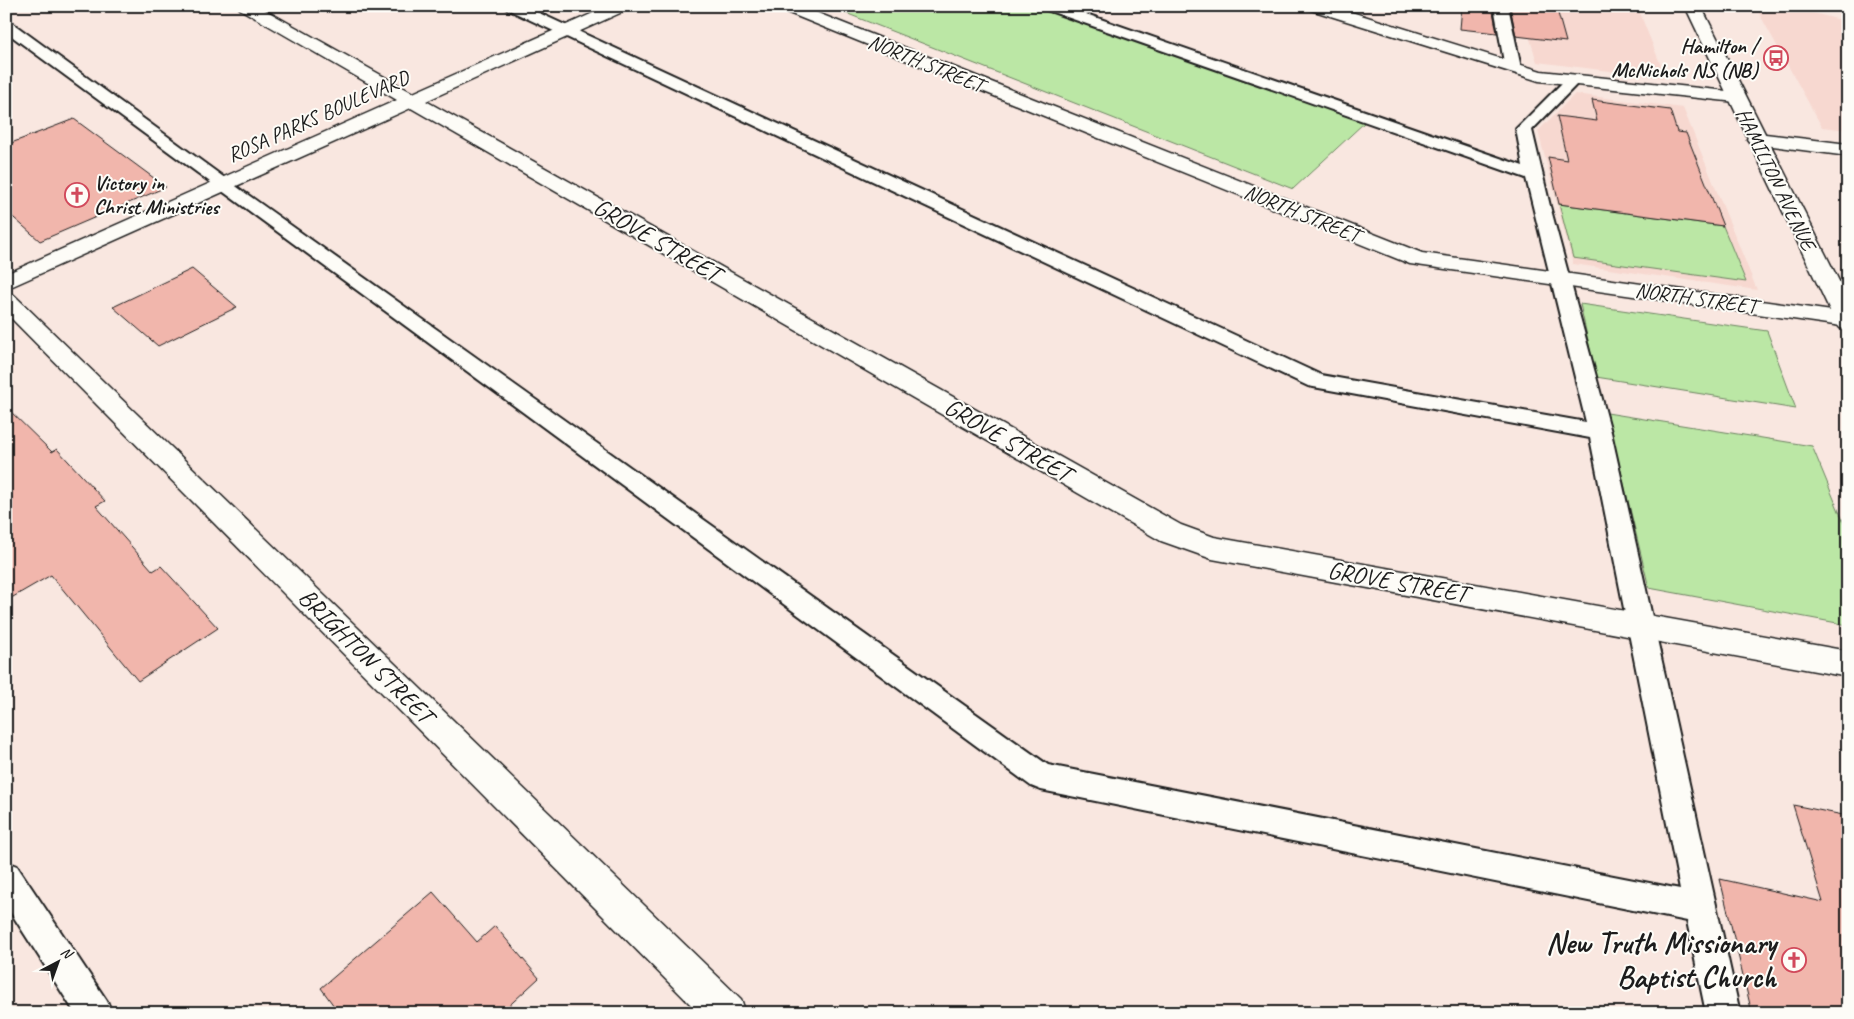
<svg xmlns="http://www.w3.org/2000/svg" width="1854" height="1019" font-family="Caveat,sans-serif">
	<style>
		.built { fill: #f7d8d0 }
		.green { fill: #bbe7a5; stroke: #6c8260 }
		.building { fill: #f1b6ac; stroke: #1c1c1c }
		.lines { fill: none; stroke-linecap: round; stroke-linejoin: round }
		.lane-casing { stroke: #1c1c1c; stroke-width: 4 }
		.street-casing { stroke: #1c1c1c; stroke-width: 3 }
		.secondary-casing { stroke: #1c1c1c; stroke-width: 3 }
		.path { stroke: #1c1c1c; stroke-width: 2; stroke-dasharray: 3 2.5; stroke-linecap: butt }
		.lane { fill: #fdfcf7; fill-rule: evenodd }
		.street { fill: #fdfcf7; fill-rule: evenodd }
		.secondary { fill: #fdfcf7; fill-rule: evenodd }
		.labels { text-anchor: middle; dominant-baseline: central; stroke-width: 4; stroke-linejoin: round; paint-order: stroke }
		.far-poi-label { font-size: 21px; font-weight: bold; fill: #1c1c1c; stroke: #fdfcf7; text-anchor: end }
		.far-street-label { font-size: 21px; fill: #1c1c1c; stroke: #fdfcf7 }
		.street-label { font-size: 25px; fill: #1c1c1c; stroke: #fdfcf7 }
		.near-poi-label { font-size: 30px; font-weight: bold; fill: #1c1c1c; stroke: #fdfcf7; text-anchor: end }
	</style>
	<rect width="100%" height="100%" fill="#f9e7e0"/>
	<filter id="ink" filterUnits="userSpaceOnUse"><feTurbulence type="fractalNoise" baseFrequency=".02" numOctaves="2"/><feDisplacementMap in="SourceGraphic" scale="10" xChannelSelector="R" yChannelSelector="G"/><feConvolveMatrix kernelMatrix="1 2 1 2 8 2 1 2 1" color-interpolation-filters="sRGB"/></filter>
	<g filter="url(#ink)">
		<g class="built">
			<path d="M 1520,6 L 1637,6 L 1666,78 L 1537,62 Z"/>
			<path d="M 1755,6 L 1787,6 L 1848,22 L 1848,130 L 1822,127 Z"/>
			<path d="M 1575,94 L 1683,108 L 1757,290 L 1573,264 L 1538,131 Z"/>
		</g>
		<g class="green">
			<path d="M 855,6 L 1034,6 L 1365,122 L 1293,189 L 843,12 Z"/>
			<path d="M 1559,204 L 1723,226 L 1746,282 L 1573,258 Z"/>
			<path d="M 1580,304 L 1767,331 L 1796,409 L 1596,377 Z"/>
			<path d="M 1607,413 L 1812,446 L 1848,533 L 1848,625 L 1649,588 Z"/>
		</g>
		<g class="building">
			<path d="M 1462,6 L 1492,6 L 1497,33 L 1460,29 Z"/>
			<path d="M 1510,6 L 1556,6 L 1566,42 L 1516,36 Z"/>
			<path d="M 1592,100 L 1670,110 L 1677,132 L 1686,133 L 1723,226 L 1559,204 L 1548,157 L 1567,160 L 1557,116 L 1597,121 Z"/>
			<path d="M 74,119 L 166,187 L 40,241 L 6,211 L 6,145 Z"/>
			<path d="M 192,269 L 237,307 L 158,346 L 113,307 Z"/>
			<path d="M 6,407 L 52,452 L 57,449 L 105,501 L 96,506 L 153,571 L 161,566 L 218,628 L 138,681 L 51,575 L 6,601 Z"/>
			<path d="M 1793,805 L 1848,816 L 1848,1013 L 1752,1013 L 1720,879 L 1823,902 Z"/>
			<path d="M 433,892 L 477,942 L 495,926 L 539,978 L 501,1013 L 339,1013 L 321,988 Z"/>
		</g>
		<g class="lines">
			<defs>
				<g id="lane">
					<path d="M 505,6 L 524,6 L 1321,375 L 1586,422 L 1526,178 L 1044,9 L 1042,6 L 1063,6 L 1523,166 L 1516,129 L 1568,77 L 1578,77 L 1581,80 L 1578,83 L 1532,130 L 1550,206 L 1611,432 L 1740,1013 L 1706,1013 L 1687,921 L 1041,790 L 1031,786 L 6,32 L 6,21 L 11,22 L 244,192 L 1048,765 L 1680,889 L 1590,438 L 1308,386 L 507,9 Z"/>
					<path d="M 1494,6 L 1508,6 L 1521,68 L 1518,71 L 1508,71 L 1505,68 Z"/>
					<path d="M 6,862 L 17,866 L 107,1001 L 112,1013 L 75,1013 L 6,905 Z"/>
				</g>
				<g id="street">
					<path d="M 238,6 L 258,6 L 413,93 L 609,6 L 631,6 L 629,9 L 426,101 L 1181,525 L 1214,537 L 1848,651 L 1848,677 L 1212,559 L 1161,541 L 411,108 L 6,289 L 6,274 L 397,100 L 240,9 Z"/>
					<path d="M 777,6 L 800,6 L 1422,253 L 1846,313 L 1848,313 L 1848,327 L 1410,264 L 779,9 Z"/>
					<path d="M 1306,6 L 1332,6 L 1541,71 L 1736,92 L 1742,93 L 1745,97 L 1742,101 L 1736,102 L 1539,81 L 1308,9 Z"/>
					<path d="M 1757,133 L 1848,144 L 1848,156 L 1750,143 L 1747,139 L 1750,135 Z"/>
					<path d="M 6,293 L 14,295 L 741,999 L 746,1013 L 699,1013 L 6,313 Z"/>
				</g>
				<path id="secondary" d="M 1685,6 L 1701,6 L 1848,299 L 1848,330 L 1840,328 L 1836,323 Z"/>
			</defs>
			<use href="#lane" class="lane-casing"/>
			<use href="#street" class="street-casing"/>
			<use href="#secondary" class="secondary-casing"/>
			<path class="path" d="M 1791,6 L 1803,9"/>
			<use href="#lane" class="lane"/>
			<use href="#street" class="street"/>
			<use href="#secondary" class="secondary"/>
		</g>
	</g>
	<defs>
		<symbol id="bus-ring" viewBox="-11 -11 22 22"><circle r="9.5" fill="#fdfcf7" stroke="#d1495b" stroke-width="1.5"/><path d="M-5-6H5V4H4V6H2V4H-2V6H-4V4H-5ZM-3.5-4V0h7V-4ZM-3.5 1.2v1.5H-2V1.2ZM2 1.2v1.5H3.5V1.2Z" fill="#d1495b"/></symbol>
		<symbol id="church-ring" viewBox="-11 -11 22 22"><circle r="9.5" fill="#fdfcf7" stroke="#d1495b" stroke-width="1.5"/><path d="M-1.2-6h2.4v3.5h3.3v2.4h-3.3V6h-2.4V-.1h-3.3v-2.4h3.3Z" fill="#d1495b"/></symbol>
	</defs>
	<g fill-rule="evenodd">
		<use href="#bus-ring" x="1762" y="44" width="28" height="28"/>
		<use href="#church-ring" x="63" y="181" width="28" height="28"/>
		<use href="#church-ring" x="1780" y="946" width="28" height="28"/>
	</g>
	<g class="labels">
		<g class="far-poi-label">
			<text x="1758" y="46">Hamilton /<tspan x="1758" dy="24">McNichols NS (NB)</tspan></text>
			<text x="94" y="183" text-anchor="start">Victory in<tspan x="94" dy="24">Christ Ministries</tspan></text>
		</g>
		<g class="far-street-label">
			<text transform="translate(926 63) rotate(22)">NORTH STREET</text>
			<text transform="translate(318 116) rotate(-24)">ROSA PARKS BOULEVARD</text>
			<text transform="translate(1776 179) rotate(64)">HAMILTON AVENUE</text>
			<text transform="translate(1302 213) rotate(22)">NORTH STREET</text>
			<text transform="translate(1696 298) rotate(8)">NORTH STREET</text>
		</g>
		<g class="street-label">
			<text transform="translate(657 240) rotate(30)">GROVE STREET</text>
			<text transform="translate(1008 440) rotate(30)">GROVE STREET</text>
			<text transform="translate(1398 582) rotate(10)">GROVE STREET</text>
			<text transform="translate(366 656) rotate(45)">BRIGHTON STREET</text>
		</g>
		<g class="near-poi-label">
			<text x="1776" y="943">New Truth Missionary<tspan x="1776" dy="34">Baptist Church</tspan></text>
		</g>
	</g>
	<rect width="1854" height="1019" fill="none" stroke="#fdfcf7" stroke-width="25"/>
	<rect x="12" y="12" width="1829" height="994" fill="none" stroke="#1c1c1c" stroke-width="2" filter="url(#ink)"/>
	<g transform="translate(58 962) rotate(41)" stroke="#fdfcf7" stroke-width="4" paint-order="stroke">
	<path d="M0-4L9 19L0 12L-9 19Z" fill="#1c1c1c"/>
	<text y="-8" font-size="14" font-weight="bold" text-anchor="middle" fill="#1c1c1c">N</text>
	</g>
</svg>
